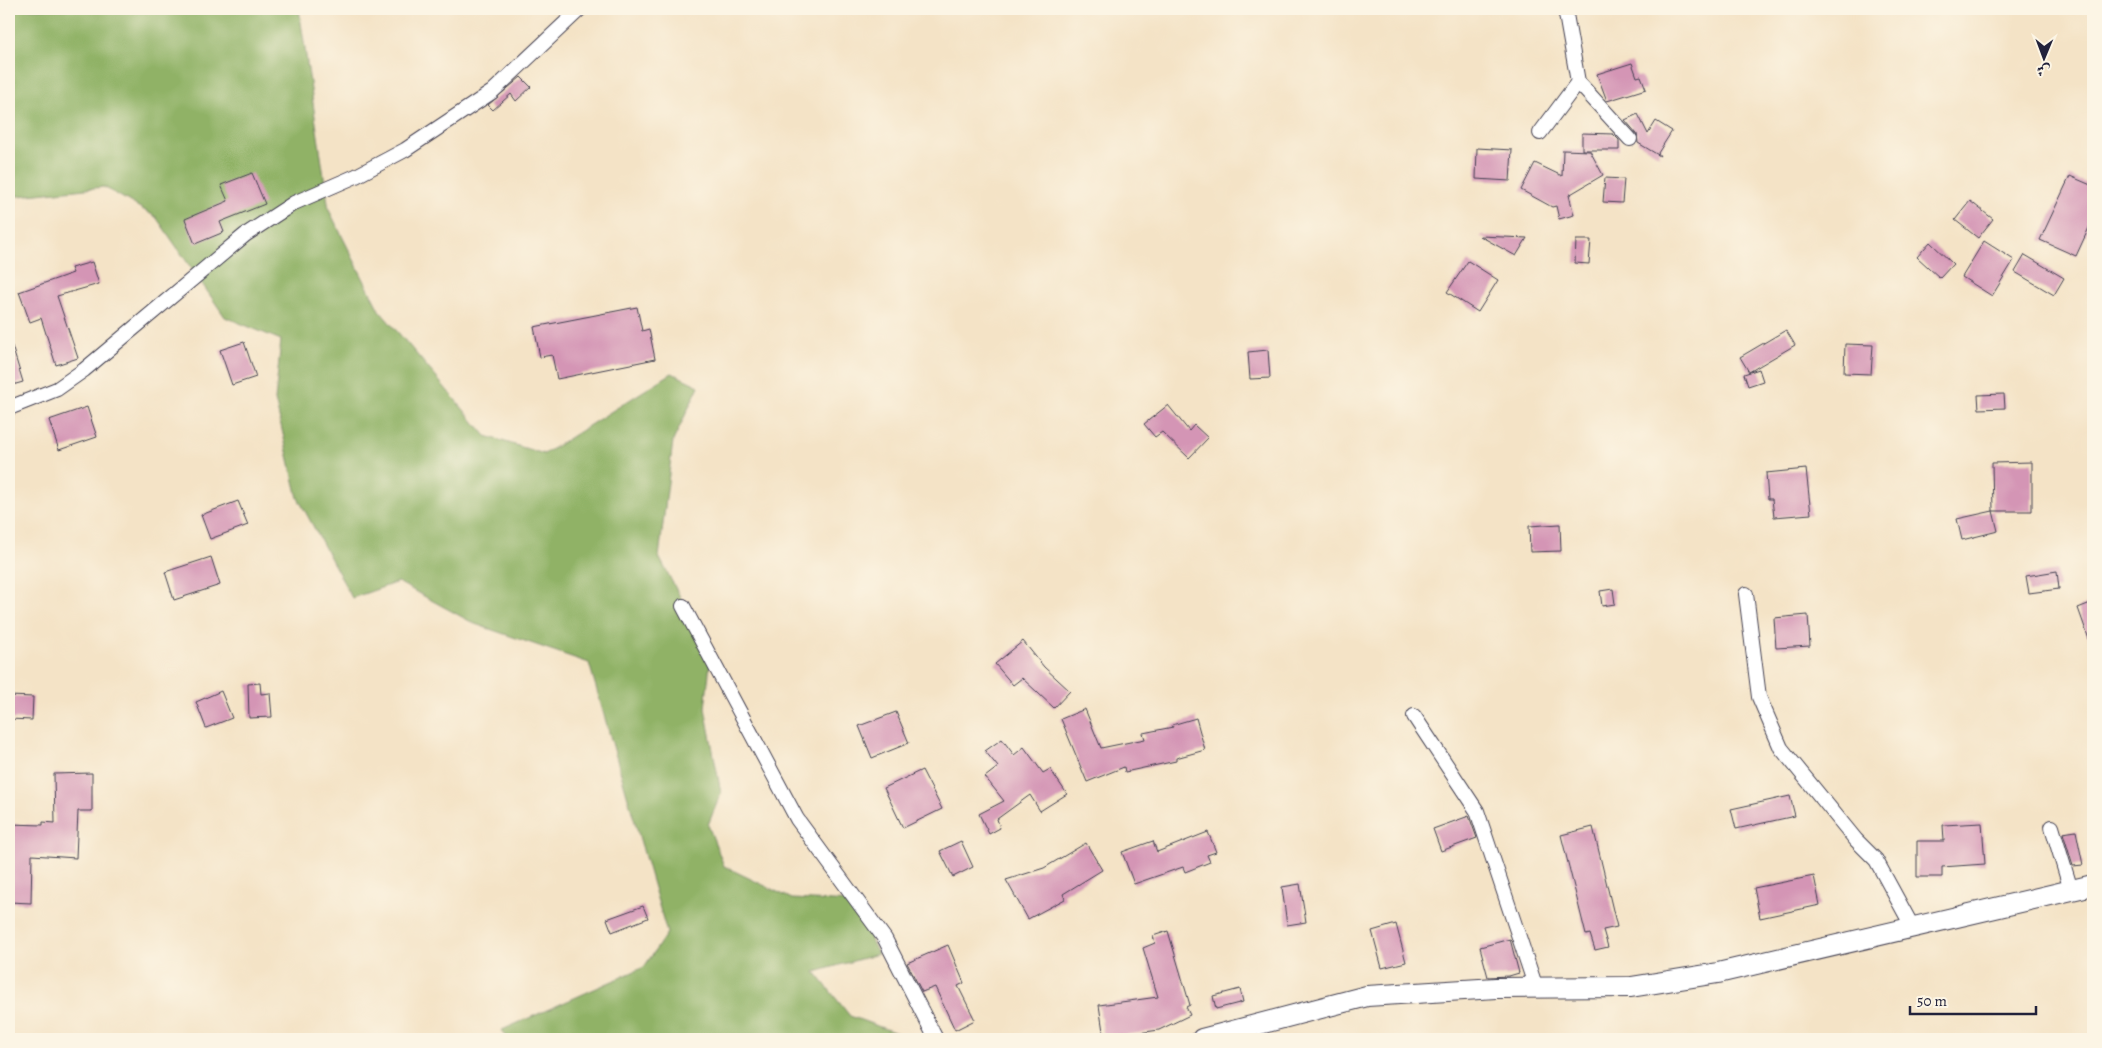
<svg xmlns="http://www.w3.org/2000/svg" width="2102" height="1048" font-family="Alegreya,Amiri,serif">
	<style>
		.forest { fill: #90b266; stroke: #596a50 }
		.building { fill: #d495b5 }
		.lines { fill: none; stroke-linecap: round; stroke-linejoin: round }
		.street-casing { stroke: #423f50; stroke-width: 16 }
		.secondary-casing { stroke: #423f50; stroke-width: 22 }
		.street { stroke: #fff; stroke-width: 14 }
		.secondary { stroke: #fff; stroke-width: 20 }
	</style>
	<rect width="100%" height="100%" fill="#fcf5e5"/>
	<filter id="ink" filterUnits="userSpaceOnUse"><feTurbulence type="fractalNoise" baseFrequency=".02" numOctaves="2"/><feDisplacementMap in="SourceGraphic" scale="10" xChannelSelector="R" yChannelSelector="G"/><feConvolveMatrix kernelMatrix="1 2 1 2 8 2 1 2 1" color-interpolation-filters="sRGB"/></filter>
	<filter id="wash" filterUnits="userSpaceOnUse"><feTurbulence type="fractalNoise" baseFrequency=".0096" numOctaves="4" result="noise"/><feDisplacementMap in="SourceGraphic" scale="20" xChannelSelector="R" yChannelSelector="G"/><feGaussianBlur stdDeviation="1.12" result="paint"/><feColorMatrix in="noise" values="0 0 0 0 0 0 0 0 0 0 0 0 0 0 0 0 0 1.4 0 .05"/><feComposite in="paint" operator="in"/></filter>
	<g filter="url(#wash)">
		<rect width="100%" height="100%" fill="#f4e3c6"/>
		<path class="forest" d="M 9,9 L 299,9 L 329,210 L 379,310 L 486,436 L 544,454 L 672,373 L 699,386 L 673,441 L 659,557 L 711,655 L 705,708 L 721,793 L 708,825 L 724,866 L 792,899 L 852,902 L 878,954 L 815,972 L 850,1016 L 913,1039 L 508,1039 L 502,1030 L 644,967 L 667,933 L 589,663 L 475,624 L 398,582 L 352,598 L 298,498 L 275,400 L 281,340 L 225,317 L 156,217 L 104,187 L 9,197 Z"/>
		<g id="blocks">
			<g class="building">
				<path d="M 1632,63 L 1637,77 L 1641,76 L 1646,89 L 1607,101 L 1597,74 Z"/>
				<path d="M 521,77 L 531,87 L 516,101 L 511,94 L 493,110 L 488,105 Z"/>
				<path d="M 1638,114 L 1648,134 L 1656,121 L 1672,131 L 1658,153 L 1660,156 L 1638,143 L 1637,134 L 1625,120 Z"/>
				<path d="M 1582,133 L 1613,134 L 1619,140 L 1619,150 L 1582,150 Z"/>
				<path d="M 1477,148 L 1512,150 L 1510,181 L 1476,179 Z"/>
				<path d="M 1563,150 L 1590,151 L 1603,175 L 1569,195 L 1574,215 L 1559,219 L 1556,206 L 1552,207 L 1521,190 L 1535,163 L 1562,176 Z"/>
				<path d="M 252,173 L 265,204 L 220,222 L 224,232 L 195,244 L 185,219 L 228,201 L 221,185 Z"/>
				<path d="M 2070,176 L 2093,186 L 2093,219 L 2076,256 L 2040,240 Z"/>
				<path d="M 1605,178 L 1624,179 L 1622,203 L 1603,202 Z"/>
				<path d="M 1970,201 L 1993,219 L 1978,238 L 1955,220 Z"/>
				<path d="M 1480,236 L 1527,238 L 1516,256 Z"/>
				<path d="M 1576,240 L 1591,240 L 1589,264 L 1575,263 Z"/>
				<path d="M 1984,241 L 2014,260 L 1992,296 L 1962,277 Z"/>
				<path d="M 1930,242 L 1953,264 L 1940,278 L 1917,257 Z"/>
				<path d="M 2025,255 L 2064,278 L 2054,295 L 2015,272 Z"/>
				<path d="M 1468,261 L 1498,280 L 1478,312 L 1447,292 Z"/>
				<path d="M 92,262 L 99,284 L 57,296 L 78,358 L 56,365 L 41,318 L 30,322 L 19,292 L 73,273 L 71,268 Z"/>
				<path d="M 637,307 L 642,331 L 649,329 L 655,359 L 557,379 L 552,355 L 540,357 L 534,327 Z"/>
				<path d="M 1786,330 L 1795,345 L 1749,372 L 1740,357 Z"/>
				<path d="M 244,342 L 256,377 L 232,385 L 220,350 Z"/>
				<path d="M 1845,344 L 1873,345 L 1871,374 L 1844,373 Z"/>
				<path d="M 9,346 L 12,346 L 23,382 L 9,386 Z"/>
				<path d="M 1268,350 L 1270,378 L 1250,379 L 1248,352 Z"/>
				<path d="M 1759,369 L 1763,381 L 1748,386 L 1744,374 Z"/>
				<path d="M 2004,394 L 2005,408 L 1979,409 L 1978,395 Z"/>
				<path d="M 1168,405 L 1189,431 L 1194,425 L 1208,438 L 1189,458 L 1162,432 L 1155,437 L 1144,424 Z"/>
				<path d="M 87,407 L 97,437 L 59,450 L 49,420 Z"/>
				<path d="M 2032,462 L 2032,511 L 1993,511 L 1998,531 L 1962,540 L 1957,519 L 1993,511 L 1992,463 Z"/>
				<path d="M 1806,469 L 1811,514 L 1774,517 L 1772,499 L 1768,499 L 1766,473 Z"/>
				<path d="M 238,501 L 248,525 L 210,539 L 201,515 Z"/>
				<path d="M 1560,524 L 1561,551 L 1530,552 L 1529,526 Z"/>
				<path d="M 211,557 L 220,585 L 174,600 L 165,572 Z"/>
				<path d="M 2057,571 L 2059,589 L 2029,593 L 2026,576 Z"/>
				<path d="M 1613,589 L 1615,604 L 1602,606 L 1600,591 Z"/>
				<path d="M 2093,602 L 2093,644 L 2091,645 L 2078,608 Z"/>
				<path d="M 1808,615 L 1810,646 L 1776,648 L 1774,618 Z"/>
				<path d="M 1023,641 L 1044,667 L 1070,691 L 1054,708 L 1022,678 L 1013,685 L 995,664 Z"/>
				<path d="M 260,683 L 261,694 L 270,693 L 272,717 L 249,718 L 248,684 Z"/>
				<path d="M 221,691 L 232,718 L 206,728 L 196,702 Z"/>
				<path d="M 9,696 L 33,697 L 32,720 L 9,719 Z"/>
				<path d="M 1085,709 L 1101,748 L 1145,739 L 1143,733 L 1173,727 L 1172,725 L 1196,718 L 1205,750 L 1176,758 L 1176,761 L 1125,772 L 1124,767 L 1087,782 L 1061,719 Z"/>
				<path d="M 896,712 L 909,743 L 872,758 L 859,726 Z"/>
				<path d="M 1002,739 L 1014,755 L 1024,747 L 1043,773 L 1050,769 L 1067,794 L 1040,811 L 1030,795 L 997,819 L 1000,828 L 989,834 L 979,814 L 1004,801 L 985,777 L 998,767 L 985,751 Z"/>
				<path d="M 922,770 L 942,809 L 903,828 L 884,788 Z"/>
				<path d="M 92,773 L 92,811 L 78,811 L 76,858 L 32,855 L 31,903 L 9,902 L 9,824 L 43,825 L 43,822 L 55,823 L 54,774 Z"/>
				<path d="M 1790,796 L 1795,816 L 1736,829 L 1731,809 Z"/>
				<path d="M 1469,816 L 1477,838 L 1441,851 L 1433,829 Z"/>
				<path d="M 1982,823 L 1985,864 L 1942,867 L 1942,877 L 1917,877 L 1917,841 L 1944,841 L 1943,825 Z"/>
				<path d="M 1593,827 L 1617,927 L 1603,930 L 1608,947 L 1595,950 L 1590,934 L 1586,935 L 1561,835 Z"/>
				<path d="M 2076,831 L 2083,865 L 2073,866 L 2063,833 Z"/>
				<path d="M 1208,832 L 1216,852 L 1207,855 L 1210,862 L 1185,872 L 1183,867 L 1134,884 L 1122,852 L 1153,841 L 1157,852 Z"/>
				<path d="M 961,841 L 973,867 L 953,877 L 940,851 Z"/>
				<path d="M 1086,843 L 1102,870 L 1063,894 L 1065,899 L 1028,919 L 1006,880 L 1044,868 Z"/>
				<path d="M 1814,876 L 1820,905 L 1760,918 L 1754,888 Z"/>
				<path d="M 1300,884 L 1306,922 L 1287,925 L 1282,887 Z"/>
				<path d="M 643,906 L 648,918 L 612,932 L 607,919 Z"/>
				<path d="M 1396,924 L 1406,962 L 1382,968 L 1372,931 Z"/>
				<path d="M 1168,931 L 1190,1005 L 1186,1007 L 1190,1015 L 1159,1030 L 1104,1038 L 1099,1005 L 1158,997 L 1143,948 L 1155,943 L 1153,936 Z"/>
				<path d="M 1510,939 L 1519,973 L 1509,976 L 1488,977 L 1480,947 Z"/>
				<path d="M 948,945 L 964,983 L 958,986 L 975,1020 L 955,1030 L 935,987 L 922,992 L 907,963 Z"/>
				<path d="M 1240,989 L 1243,1002 L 1216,1009 L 1213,996 Z"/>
			</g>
		</g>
	</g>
	<g filter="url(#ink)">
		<use href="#blocks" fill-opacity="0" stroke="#423f50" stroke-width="1"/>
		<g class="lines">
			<defs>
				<g id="street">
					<path d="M 1565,9 L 1578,82 L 1630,139"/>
					<path d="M 1540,133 L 1578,82"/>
					<path d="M 9,408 L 57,389 L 84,370 L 245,235 L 294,203 L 356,176 L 405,150 L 492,92 L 580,9"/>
					<path d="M 1746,594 L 1759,697 L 1781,748 L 1856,840 L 1876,860 L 1913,928"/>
					<path d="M 683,606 L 797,819 L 885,939 L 936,1039"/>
					<path d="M 1414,716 L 1477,811 L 1536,988"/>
					<path d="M 2052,827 L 2071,890"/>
				</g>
				<path id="secondary" d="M 1202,1039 L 1367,996 L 1496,988 L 1631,987 L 1718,973 L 2093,885"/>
			</defs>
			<use href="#street" class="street-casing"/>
			<use href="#secondary" class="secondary-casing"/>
			<use href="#street" class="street"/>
			<use href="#secondary" class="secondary"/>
		</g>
	</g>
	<rect width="2102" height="1048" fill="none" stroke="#fcf5e5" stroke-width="30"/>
	<g transform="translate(2044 58) rotate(181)" stroke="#fcf5e5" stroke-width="4" paint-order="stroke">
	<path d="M0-4L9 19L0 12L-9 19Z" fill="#22223b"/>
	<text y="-8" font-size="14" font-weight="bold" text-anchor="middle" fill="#22223b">ش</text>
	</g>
	<path d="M1910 1006v8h126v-8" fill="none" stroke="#22223b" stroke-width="2.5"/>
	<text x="1917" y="1006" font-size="15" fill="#22223b" stroke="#fcf5e5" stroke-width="4" paint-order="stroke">50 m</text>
</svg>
